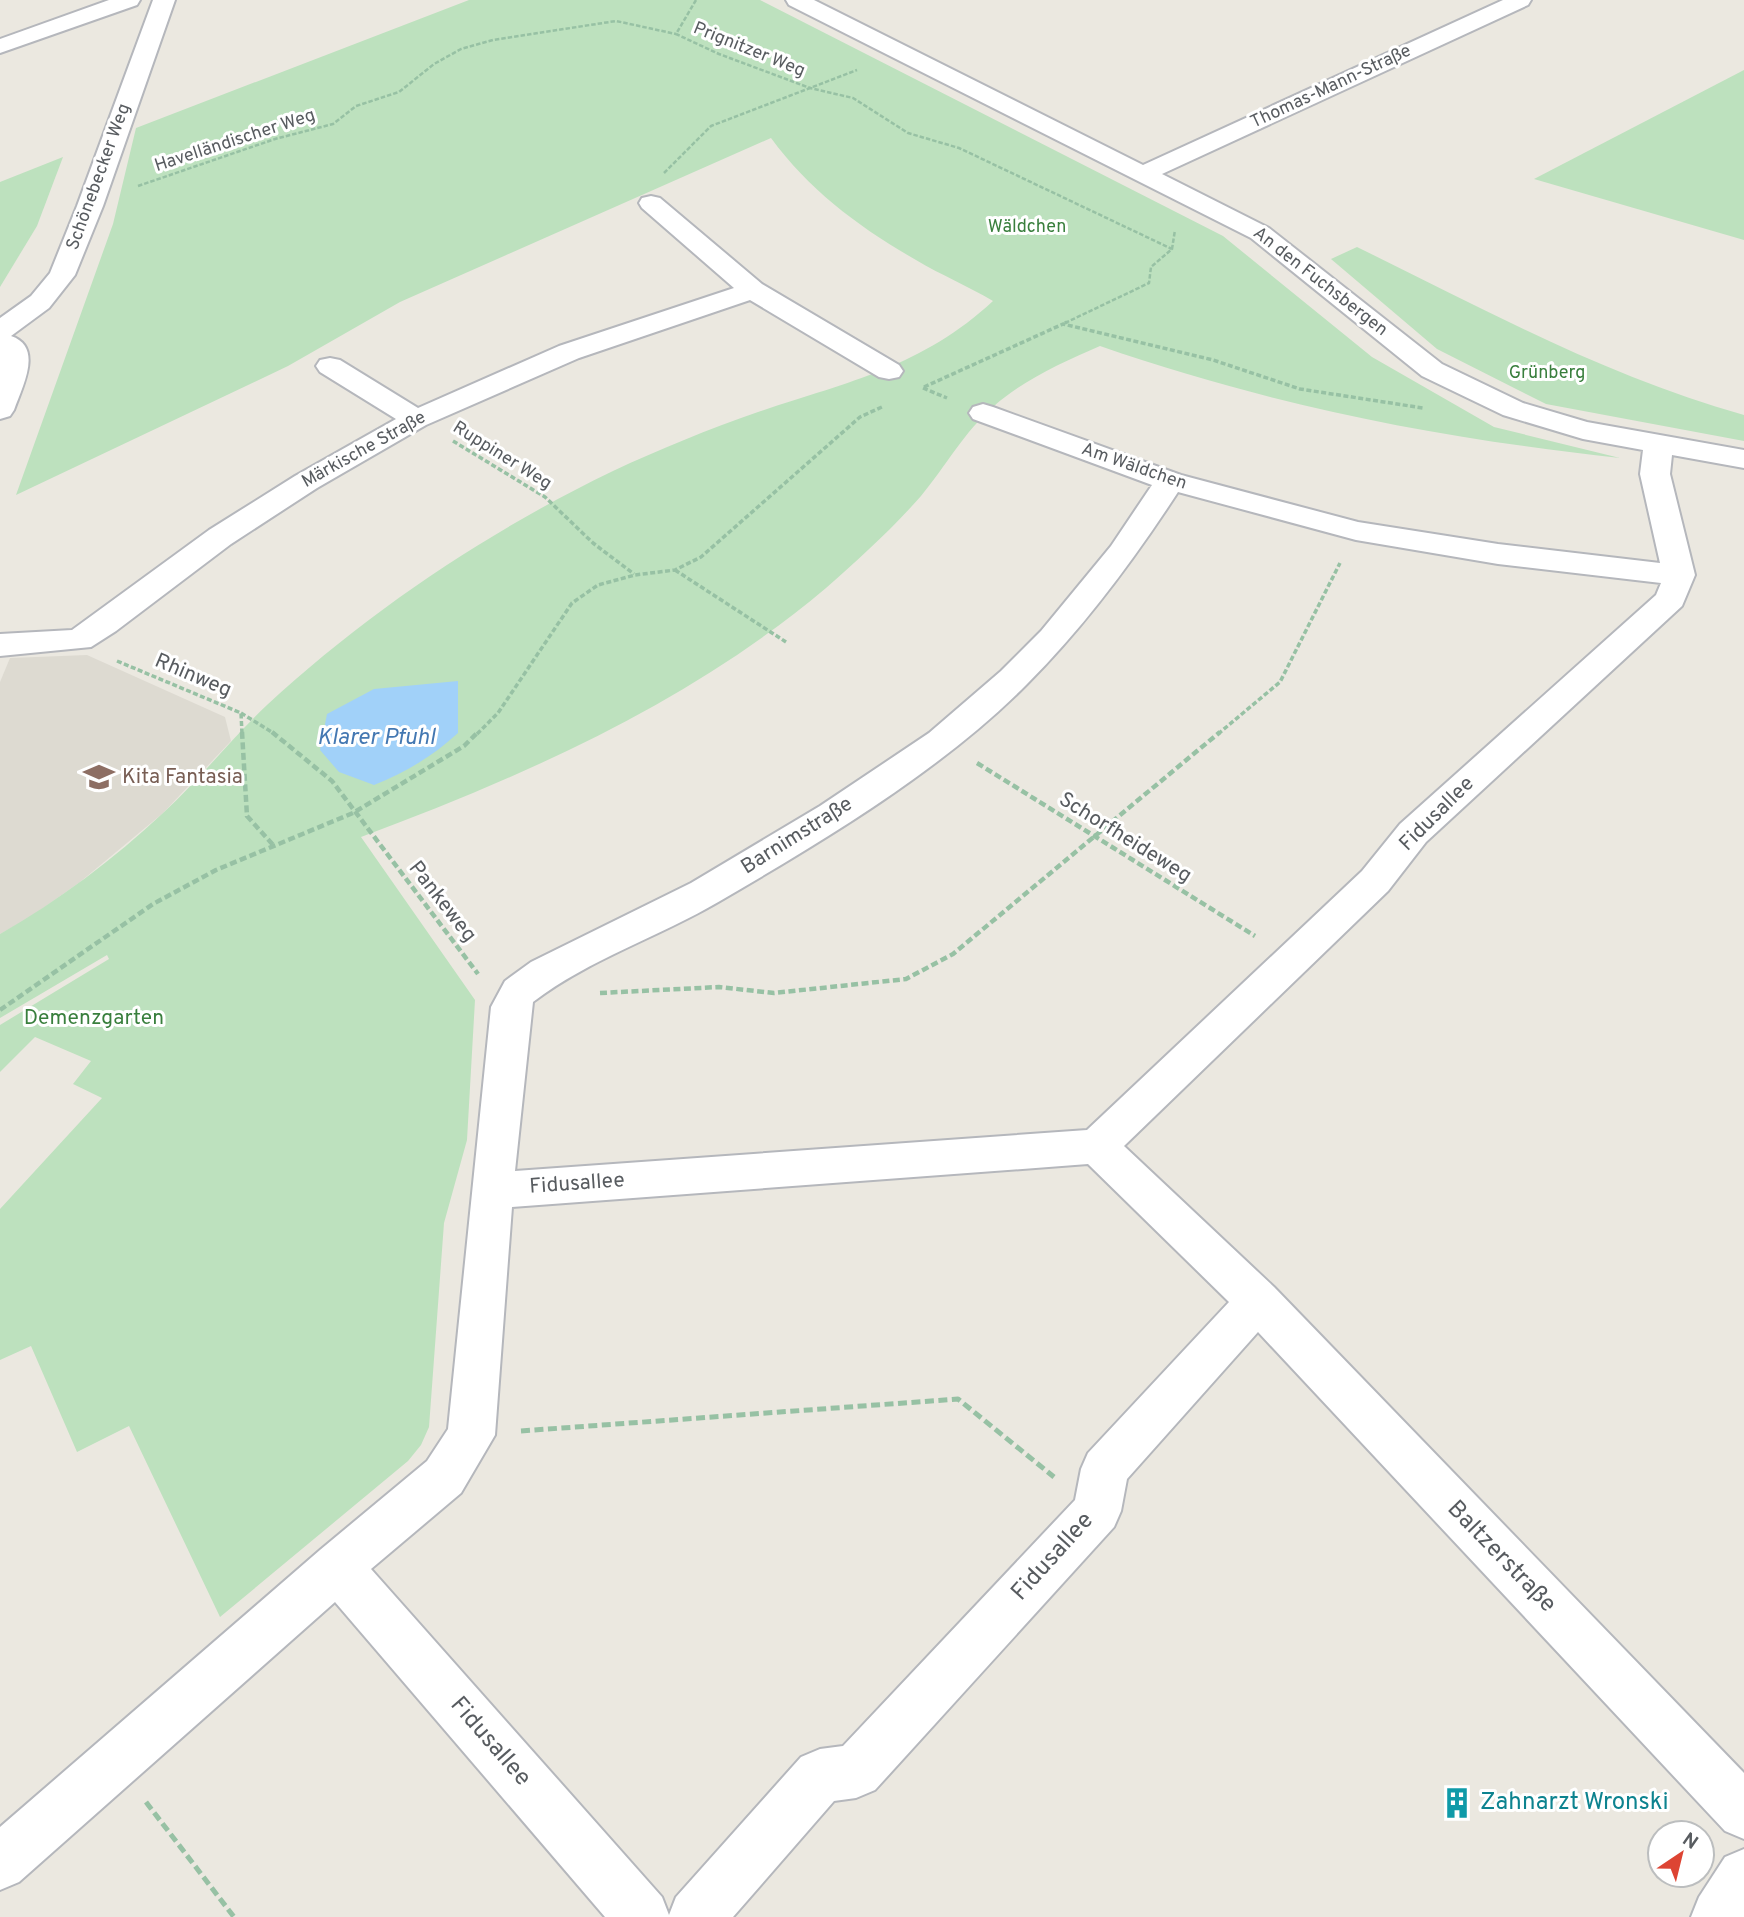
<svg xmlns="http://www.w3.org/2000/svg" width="1744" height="1917" font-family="Overpass,sans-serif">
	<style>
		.education { fill: #dddad1 }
		.green { fill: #bde1be }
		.water { fill: #a1d1f9 }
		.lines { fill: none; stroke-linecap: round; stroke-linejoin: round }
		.minor-casing { stroke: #b5b7bc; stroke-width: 4 }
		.path-far3 { stroke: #97c1a4; stroke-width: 2.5; stroke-dasharray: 4.5 2; stroke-linecap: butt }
		.path-far2 { stroke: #97c1a4; stroke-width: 3.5; stroke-dasharray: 5 2.5; stroke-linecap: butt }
		.path-far1 { stroke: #97c1a4; stroke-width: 4.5; stroke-dasharray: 7 3.5; stroke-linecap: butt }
		.path { stroke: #97c1a4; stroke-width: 5; stroke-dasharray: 9 4.5; stroke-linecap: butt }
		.minor { fill: #fff; fill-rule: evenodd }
		.labels { text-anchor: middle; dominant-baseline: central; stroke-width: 6; stroke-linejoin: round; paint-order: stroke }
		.far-street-label { font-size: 18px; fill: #585c60; stroke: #fff }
		.far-park-label { font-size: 18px; fill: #397f3d; stroke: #fff }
		.street-label { font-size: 21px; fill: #585c60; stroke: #fff }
		.education-label { font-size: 21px; fill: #785e54; stroke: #fff; text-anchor: start }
		.park-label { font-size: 21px; fill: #397f3d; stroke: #fff }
		.water-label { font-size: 23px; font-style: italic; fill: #4478b2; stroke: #fff }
		.near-street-label { font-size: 24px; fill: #585c60; stroke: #fff }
		.near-culture-label { font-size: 24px; fill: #0d838f; stroke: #fff; text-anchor: start }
	</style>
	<rect width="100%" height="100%" fill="#ebe8e0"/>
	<path class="education" d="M 87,655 L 225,717 L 231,741 L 163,813 L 80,882 L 29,918 L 0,934 L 0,682 L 10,658 Z"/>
	<g class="green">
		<path d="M 469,0 L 760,0 L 1223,236 L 1372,357 L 1494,427 L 1620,458 C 1437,438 1274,406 1100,346 C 1063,362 1025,379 994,406 C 964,432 946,466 921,496 C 892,529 859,559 826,588 C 691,702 525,776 361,837 L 475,1000 L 467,1140 L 444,1223 L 429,1427 L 421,1445 L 408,1461 L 220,1617 L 129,1426 L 77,1452 L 31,1346 L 0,1360 L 0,1209 L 102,1098 L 73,1084 L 91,1061 L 35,1037 L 0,1072 L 0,1025 L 109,959 L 107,955 L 0,1018 L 0,934 C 58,901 114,859 163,813 C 200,779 231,739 267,705 C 370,610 487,532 613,471 C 660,449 709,429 758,412 C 847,382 922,367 993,301 C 968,286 941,275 916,260 C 860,228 809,190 771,138 L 400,302 L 288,366 L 16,495 L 113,224 L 136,128 Z"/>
		<path d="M 1744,70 L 1744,240 L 1534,179 Z"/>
		<path d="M 63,157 L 37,226 L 0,287 L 0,182 Z"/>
		<path d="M 1357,247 C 1484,309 1607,377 1744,415 L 1744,441 L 1546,404 L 1437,349 L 1331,259 Z"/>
	</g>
	<path class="water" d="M 458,681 L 458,733 C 433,756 405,773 374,785 L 339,772 L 320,750 L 327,714 L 374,689 Z"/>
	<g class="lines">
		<defs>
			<g id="minor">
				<path d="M 109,0 L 140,0 L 137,5 L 0,53 L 0,39 Z"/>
				<path d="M 153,0 L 175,0 L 103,206 L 75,275 L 49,308 L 11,336 C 44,347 22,387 14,410 L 10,416 L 0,419 L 0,318 L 31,296 L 50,273 L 77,206 Z"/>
				<path d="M 786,0 L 814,0 L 1143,165 L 1503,0 L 1531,0 L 1528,5 L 1162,174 L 1269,228 L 1442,364 L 1523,403 L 1587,422 L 1744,450 L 1744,468 L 1672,455 L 1670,474 L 1695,575 L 1682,606 L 1426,842 L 1388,891 L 1124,1146 L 1274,1287 L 1744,1773 L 1744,1839 L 1725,1831 L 1258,1332 L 1127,1479 L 1121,1511 L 1114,1527 L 875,1790 L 856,1798 L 834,1801 L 733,1917 L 605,1917 L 335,1602 L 19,1882 L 0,1890 L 0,1827 L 320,1550 L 427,1461 L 448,1429 L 491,1007 L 505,981 L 531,962 L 691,883 L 820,806 L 929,733 L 1001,671 L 1041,631 L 1111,546 L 1152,485 L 973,419 L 969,413 L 973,407 L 983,404 L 993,407 L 1181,475 L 1358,522 L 1498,544 L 1660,563 L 1640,474 L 1643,450 L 1583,439 L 1503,415 L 1422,376 L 1251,238 L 789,5 ZM 1178,492 L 1356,540 L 1498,564 L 1661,583 L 1656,595 L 1400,824 L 1362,871 L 1087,1130 L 515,1171 L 533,1002 C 589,959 659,937 720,901 C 823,841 942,770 1027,684 C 1085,626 1133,561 1178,492 ZM 1088,1164 L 1229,1302 L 1088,1453 L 1081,1469 L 1075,1500 L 843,1746 L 820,1749 L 801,1757 L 676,1897 L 669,1915 L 662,1897 L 371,1569 L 461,1493 L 495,1435 L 512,1207 Z"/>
				<path d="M 651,196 L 660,198 L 762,284 L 899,365 L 903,371 L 899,377 L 889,379 L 879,377 L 750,300 L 579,358 L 426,425 L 317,488 L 231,544 L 116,631 L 91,647 L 0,656 L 0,634 L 72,630 L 209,530 L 295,476 L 396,419 L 320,372 L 316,366 L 320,360 L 330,358 L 340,360 L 418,408 L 559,346 L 734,288 L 642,208 L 639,203 L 642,198 Z"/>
				<path d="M 1744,1849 L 1744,1917 L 1691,1917 L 1699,1897 L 1725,1857 Z"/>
			</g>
		</defs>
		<use href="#minor" class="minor-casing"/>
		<g class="path-far3">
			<path d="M 696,0 L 676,34 L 719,54 L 810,88 L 853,98 L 908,133 L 959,148 L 1172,249"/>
			<path d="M 664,173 L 711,126 L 857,70"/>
			<path d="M 138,186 L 275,139 L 333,124 L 356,106 L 399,92 L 434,64 L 461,49 L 493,40 L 616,21 L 676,34"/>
			<path d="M 1065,323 L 1149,283 L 1151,267 L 1172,249 L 1175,230"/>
		</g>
		<g class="path-far2">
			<path d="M 1065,323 L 1067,322"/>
			<path d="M 924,387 L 1063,324 L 1213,360 L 1300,389 L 1423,408"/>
			<path d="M 923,388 L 947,398"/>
			<path d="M 453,441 L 545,497 L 593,543 L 634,574"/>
			<path d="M 675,570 L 786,642"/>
			<path d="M 117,661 L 241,713 L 242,734"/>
			<path d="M 241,713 L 275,734"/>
			<path d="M 477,734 L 498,713 L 572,603 L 598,585 L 635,575 L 675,570 L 701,557 L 860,417 L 884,406"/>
			<path d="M 1218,734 L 1280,682 L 1340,563"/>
		</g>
		<g class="path-far1">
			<path d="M 242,732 L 247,816 L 274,846"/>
			<path d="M 272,732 L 332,781 L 478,974"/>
			<path d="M 977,763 L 1255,936"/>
			<path d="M 600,993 L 719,987 L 774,993 L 906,979 L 953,954 L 1220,732"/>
			<path d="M 0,1010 L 153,904 L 216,870 L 353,813 L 464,746 L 478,732"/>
		</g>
		<g class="path">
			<path d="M 521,1431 L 958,1399 L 1054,1477"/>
			<path d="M 146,1802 L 234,1917"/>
		</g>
		<use href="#minor" class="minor"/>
	</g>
	<defs>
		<symbol id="school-bare" viewBox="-9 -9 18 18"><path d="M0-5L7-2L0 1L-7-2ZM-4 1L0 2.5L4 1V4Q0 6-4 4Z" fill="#8d6e63" stroke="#fff" stroke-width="2.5" paint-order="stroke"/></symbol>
		<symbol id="building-bare" viewBox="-9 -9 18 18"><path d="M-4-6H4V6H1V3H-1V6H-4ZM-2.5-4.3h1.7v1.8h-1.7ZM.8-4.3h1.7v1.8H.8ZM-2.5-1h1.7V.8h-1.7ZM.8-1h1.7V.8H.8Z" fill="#0f9aa8" stroke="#fff" stroke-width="2.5" paint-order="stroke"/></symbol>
	</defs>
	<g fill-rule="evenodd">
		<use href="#school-bare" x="77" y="755" width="44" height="44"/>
		<use href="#building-bare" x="1435" y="1781" width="44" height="44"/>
	</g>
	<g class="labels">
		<g class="far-street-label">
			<text transform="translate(749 50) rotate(22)">Prignitzer Weg</text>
			<text transform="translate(1331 87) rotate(-25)">Thomas-Mann-Straße</text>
			<text transform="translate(235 141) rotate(-18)">Havelländischer Weg</text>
			<text transform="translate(99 177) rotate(-70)">Schönebecker Weg</text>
			<text transform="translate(1320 282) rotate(38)">An den Fuchsbergen</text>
			<text transform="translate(364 450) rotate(-29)">Märkische Straße</text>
			<text transform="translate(502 456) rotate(32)">Ruppiner Weg</text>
			<text transform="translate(1134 467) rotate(19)">Am Wäldchen</text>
		</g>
		<g class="far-park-label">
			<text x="1027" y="227">Wäldchen</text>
			<text x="1547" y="373">Grünberg</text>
		</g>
		<g class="street-label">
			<text transform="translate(193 676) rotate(23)">Rhinweg</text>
			<text transform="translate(1437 814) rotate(-45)">Fidusallee</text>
			<text transform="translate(797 836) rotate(-32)">Barnimstraße</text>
			<text transform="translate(1125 838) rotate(32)">Schorfheideweg</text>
			<text transform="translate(442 902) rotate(52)">Pankeweg</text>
			<text transform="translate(577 1184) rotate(-4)">Fidusallee</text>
		</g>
		<g class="education-label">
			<text x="122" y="777">Kita Fantasia</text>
		</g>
		<g class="park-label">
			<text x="94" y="1018">Demenzgarten</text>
		</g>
		<g class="water-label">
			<text x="376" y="738">Klarer Pfuhl</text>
		</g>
		<g class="near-street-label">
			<text transform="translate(1053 1557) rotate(-48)">Fidusallee</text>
			<text transform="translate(1501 1557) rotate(46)">Baltzerstraße</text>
			<text transform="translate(490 1742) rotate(49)">Fidusallee</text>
		</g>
		<g class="near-culture-label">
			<text x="1480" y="1803">Zahnarzt Wronski</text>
		</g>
	</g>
	<g transform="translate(1681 1854) rotate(35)"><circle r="33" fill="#ffffff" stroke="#bcbebf" stroke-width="2"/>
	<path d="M0-5L12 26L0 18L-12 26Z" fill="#dd4433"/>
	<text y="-10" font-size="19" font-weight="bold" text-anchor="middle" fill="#585c60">N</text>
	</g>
</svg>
